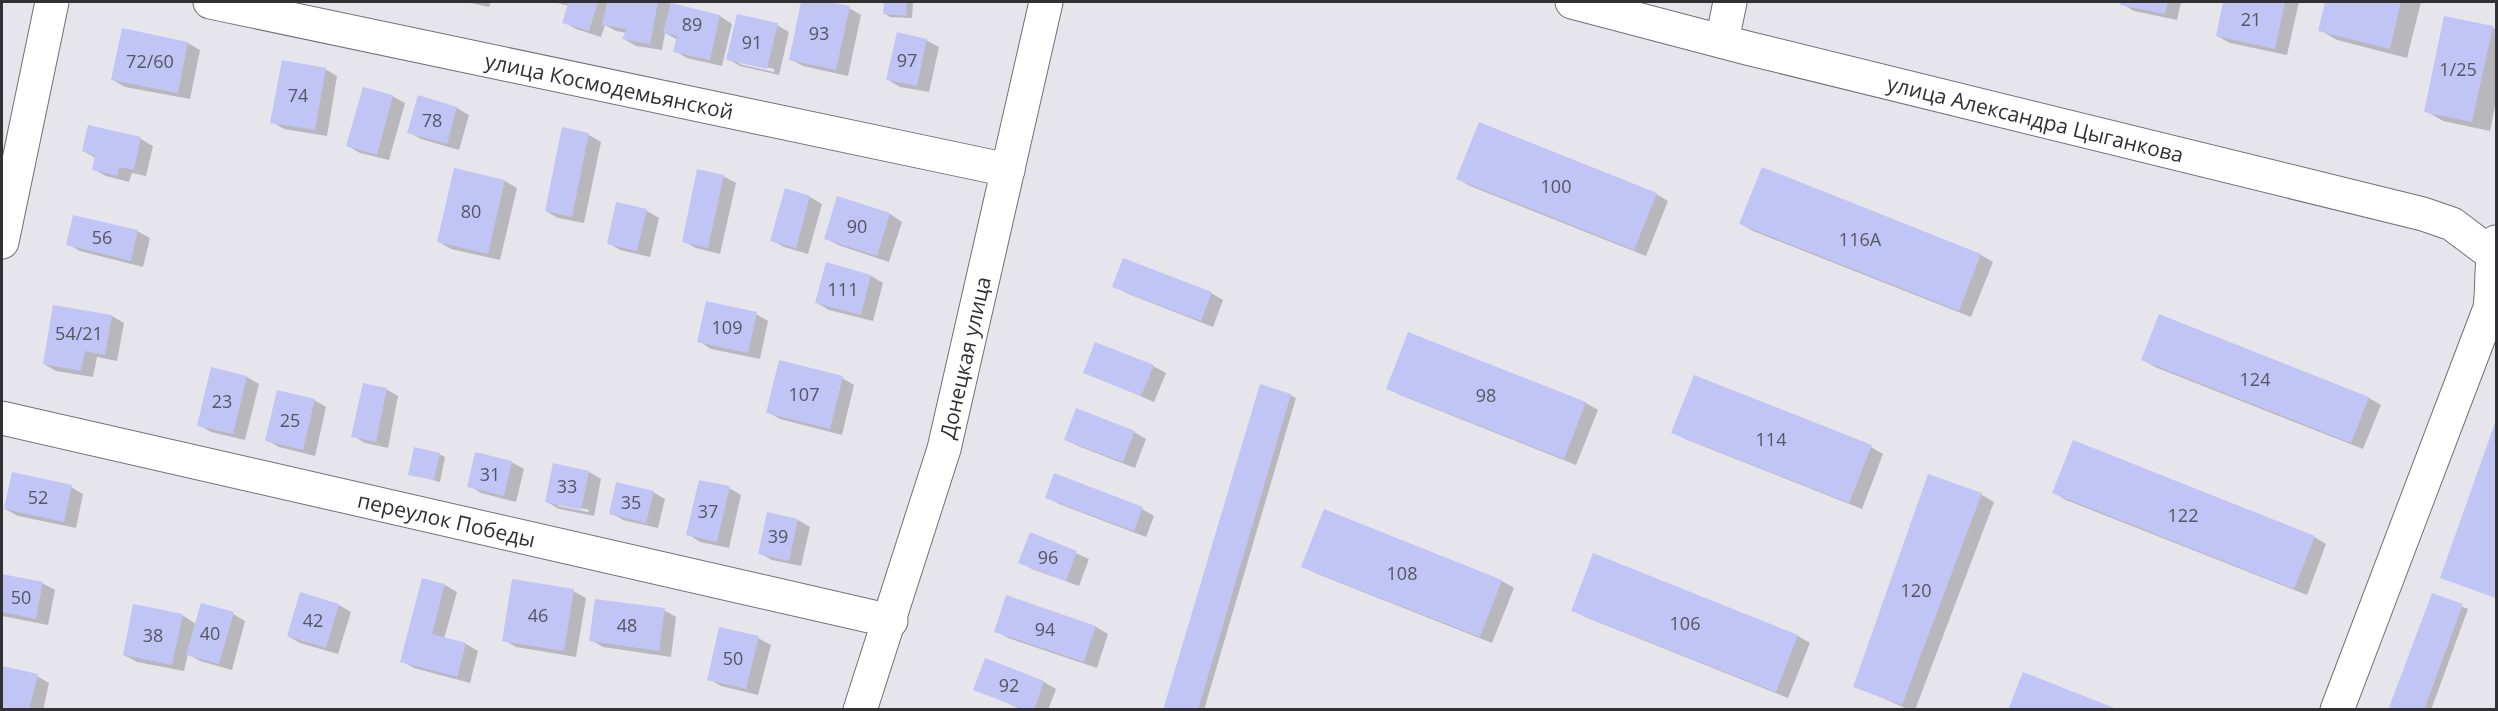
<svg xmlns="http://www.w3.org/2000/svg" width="2498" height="711" font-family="'Open Sans',sans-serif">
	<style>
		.shadow { fill: #0003; fill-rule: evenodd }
		.building { fill: #c0c5f6 }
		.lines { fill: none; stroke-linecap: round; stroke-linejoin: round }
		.minor-casing { stroke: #727076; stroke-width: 35 }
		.minor { stroke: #fff; stroke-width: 33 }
		.labels { text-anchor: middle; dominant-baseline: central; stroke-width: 4.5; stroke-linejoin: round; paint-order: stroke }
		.number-label { font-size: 18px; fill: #555564 }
		.street-label { font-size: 21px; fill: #313033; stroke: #f4f2f9 }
	</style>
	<rect width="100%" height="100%" fill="#e7e5ec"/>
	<g class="shadow">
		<path d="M 466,2 L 491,2 L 489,7 Z"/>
		<path d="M 554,2 L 671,2 L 670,5 L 720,16 L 732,24 L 722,66 L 687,58 L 675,51 L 678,40 L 665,33 L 662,50 L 636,46 L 624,39 L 627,33 L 616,31 L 605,25 L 601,37 L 576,29 L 564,22 L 569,6 Z"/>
		<path d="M 803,2 L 821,2 L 849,8 L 861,15 L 848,76 L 803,66 L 790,59 Z"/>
		<path d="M 885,2 L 913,2 L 912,18 L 890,17 L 884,13 Z"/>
		<path d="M 2123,2 L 2181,2 L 2177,20 L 2134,11 L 2122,4 Z"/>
		<path d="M 2225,2 L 2299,2 L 2287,55 L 2230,43 L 2217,36 Z"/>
		<path d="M 2327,2 L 2421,2 L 2407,58 L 2337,40 L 2320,30 Z"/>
		<path d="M 777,25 L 789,32 L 779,75 L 740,66 L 728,59 ZM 739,61 L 774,69 L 774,72 L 739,64 Z"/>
		<path d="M 2492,27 L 2496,30 L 2496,101 L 2490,131 L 2443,121 L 2426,111 Z"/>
		<path d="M 926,40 L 939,47 L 929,92 L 900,87 L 888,80 Z"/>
		<path d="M 188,43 L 200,50 L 190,99 L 125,87 L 113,80 Z"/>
		<path d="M 325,69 L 337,76 L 327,136 L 284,129 L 272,122 Z"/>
		<path d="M 392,96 L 405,103 L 389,160 L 360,153 L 348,146 Z"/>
		<path d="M 419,97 L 457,108 L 469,115 L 459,150 L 421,139 L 409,132 Z"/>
		<path d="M 89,126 L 141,139 L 153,146 L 146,176 L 132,173 L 129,182 L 106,176 L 93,169 L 96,158 L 83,151 Z"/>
		<path d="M 564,129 L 589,135 L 601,142 L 584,223 L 558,218 L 546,211 Z"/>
		<path d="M 723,176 L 736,183 L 720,254 L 696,248 L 683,241 Z"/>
		<path d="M 1458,179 L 1656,194 L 1668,201 L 1646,256 L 1470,186 Z"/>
		<path d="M 505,181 L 517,188 L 500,260 L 451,249 L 439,242 Z"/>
		<path d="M 786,190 L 810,197 L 822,204 L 808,254 L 784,247 L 771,240 Z"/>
		<path d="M 647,211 L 659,218 L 650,257 L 620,250 L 608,243 Z"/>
		<path d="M 890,214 L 902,222 L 889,262 L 838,245 L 825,238 Z"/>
		<path d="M 1741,224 L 1981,255 L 1993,262 L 1971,317 L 1753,231 Z"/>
		<path d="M 137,231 L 150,238 L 143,267 L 80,251 L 68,244 Z"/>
		<path d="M 827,264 L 871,276 L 883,283 L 873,321 L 829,310 L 817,303 Z"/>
		<path d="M 1114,286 L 1211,293 L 1223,300 L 1213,327 L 1126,293 Z"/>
		<path d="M 55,306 L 112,316 L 124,323 L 117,361 L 97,357 L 93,377 L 56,371 L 44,364 Z"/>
		<path d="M 756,314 L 768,321 L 760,359 L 711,349 L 699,341 Z"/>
		<path d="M 1409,333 L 1586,403 L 1598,410 L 1576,465 L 1400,395 L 1388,388 Z"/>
		<path d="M 2143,360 L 2369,398 L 2381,405 L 2363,449 L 2155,367 Z"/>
		<path d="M 1153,366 L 1166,373 L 1154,402 L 1085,372 Z"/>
		<path d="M 247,377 L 259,384 L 245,440 L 211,432 L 199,425 Z"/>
		<path d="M 842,378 L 854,385 L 842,435 L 780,419 L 768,412 Z"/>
		<path d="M 386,389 L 398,396 L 388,448 L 365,443 L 353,436 Z"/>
		<path d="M 1290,395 L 1296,398 L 1204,710 L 1165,710 Z"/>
		<path d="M 314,400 L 326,407 L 315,456 L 279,447 L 267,440 Z"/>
		<path d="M 2496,424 L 2496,598 L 2442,577 Z"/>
		<path d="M 1134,432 L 1146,439 L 1135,468 L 1078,446 L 1065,439 Z"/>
		<path d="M 1673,432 L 1871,447 L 1883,454 L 1862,509 L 1685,439 Z"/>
		<path d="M 439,454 L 445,457 L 440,482 L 410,474 Z"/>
		<path d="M 511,462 L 524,469 L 516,502 L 481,493 L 469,486 Z"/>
		<path d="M 554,465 L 589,472 L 601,479 L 594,516 L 559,509 L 547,502 ZM 558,503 L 589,510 L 588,512 L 558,506 Z"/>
		<path d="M 1929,476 L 1982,495 L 1994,502 L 1915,710 L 1910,710 L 1855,686 Z"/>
		<path d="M 71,487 L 83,494 L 76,528 L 18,516 L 5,509 Z"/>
		<path d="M 729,488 L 741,495 L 729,548 L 700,542 L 688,534 Z"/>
		<path d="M 653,492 L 665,499 L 658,528 L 623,520 L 611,513 Z"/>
		<path d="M 2054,493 L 2314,537 L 2326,544 L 2307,595 L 2066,500 Z"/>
		<path d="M 1047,497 L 1142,509 L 1154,516 L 1146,537 L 1059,504 Z"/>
		<path d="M 1325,511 L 1502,581 L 1514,588 L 1492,643 L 1315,573 L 1303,566 Z"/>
		<path d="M 798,520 L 810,527 L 801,566 L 772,560 L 760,553 Z"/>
		<path d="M 1031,534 L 1089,559 L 1079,586 L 1032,569 L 1020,562 Z"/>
		<path d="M 1594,555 L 1798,636 L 1810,643 L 1788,698 L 1585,617 L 1573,610 Z"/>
		<path d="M 2,575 L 42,583 L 55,590 L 48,625 L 2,616 Z"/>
		<path d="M 445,585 L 457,592 L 444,639 L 466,644 L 478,651 L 470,683 L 414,668 L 402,661 Z"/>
		<path d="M 573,591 L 586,598 L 576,657 L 516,647 L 504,640 Z"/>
		<path d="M 2432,594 L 2468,609 L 2431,710 L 2390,710 Z"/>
		<path d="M 1007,597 L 1096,627 L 1108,634 L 1097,668 L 1008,638 L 996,631 Z"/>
		<path d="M 339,605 L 351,612 L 338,654 L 300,643 L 288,636 Z"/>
		<path d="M 664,610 L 676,617 L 671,657 L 603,647 L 591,640 Z"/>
		<path d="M 233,614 L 245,621 L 232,670 L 200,661 L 188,654 L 184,671 L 137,662 L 124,655 L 182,615 L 196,624 Z"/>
		<path d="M 758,638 L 771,645 L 758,695 L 721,686 L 709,679 Z"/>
		<path d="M 986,660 L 1044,682 L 1056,689 L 1048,710 L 1023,710 L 975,689 Z"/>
		<path d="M 2,668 L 37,676 L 49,683 L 43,710 L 2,710 Z"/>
	</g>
	<g class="building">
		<path d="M 562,2 L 598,2 L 589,31 L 562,23 L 568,4 Z"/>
		<path d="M 607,2 L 658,2 L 650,44 L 622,39 L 627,29 L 602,25 Z"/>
		<path d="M 801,2 L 828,2 L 850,6 L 836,70 L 789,60 Z"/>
		<path d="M 884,2 L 907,2 L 906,16 L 883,14 Z"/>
		<path d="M 2121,2 L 2168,2 L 2165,14 L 2120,5 Z"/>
		<path d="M 2223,2 L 2285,2 L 2275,49 L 2216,36 Z"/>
		<path d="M 2325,2 L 2401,2 L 2390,49 L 2318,31 Z"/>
		<path d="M 671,3 L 720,15 L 710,60 L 673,52 L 677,36 L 663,33 Z"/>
		<path d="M 737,14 L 778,23 L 767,69 L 726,60 Z"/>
		<path d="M 2444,16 L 2493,26 L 2472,122 L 2424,112 Z"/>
		<path d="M 122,28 L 188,42 L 178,93 L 111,80 Z"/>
		<path d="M 897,32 L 927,39 L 917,86 L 886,80 Z"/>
		<path d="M 282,60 L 326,68 L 315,130 L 270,123 Z"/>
		<path d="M 363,87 L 393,95 L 377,155 L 346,146 Z"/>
		<path d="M 418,95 L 457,107 L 447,144 L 407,133 Z"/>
		<path d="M 1479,122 L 1657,193 L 1634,250 L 1456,179 Z"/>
		<path d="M 88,125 L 141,137 L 134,170 L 119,167 L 117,176 L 92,170 L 95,155 L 82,151 Z"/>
		<path d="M 562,127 L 589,133 L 572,217 L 545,211 Z"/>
		<path d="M 1762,167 L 1981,254 L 1959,311 L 1739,224 Z"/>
		<path d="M 454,168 L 505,180 L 488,254 L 437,242 Z"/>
		<path d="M 697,169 L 724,175 L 708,248 L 682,242 Z"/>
		<path d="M 785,188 L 810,196 L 796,248 L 770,241 Z"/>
		<path d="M 837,196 L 890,213 L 877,256 L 824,239 Z"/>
		<path d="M 616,202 L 647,209 L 637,251 L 607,244 Z"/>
		<path d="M 73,215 L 138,230 L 131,261 L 66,245 Z"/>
		<path d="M 1123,258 L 1212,292 L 1201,321 L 1112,287 Z"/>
		<path d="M 826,262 L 871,275 L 861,315 L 815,303 Z"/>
		<path d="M 706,301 L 757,312 L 748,353 L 697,342 Z"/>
		<path d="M 53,305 L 112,315 L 105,355 L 85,351 L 81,371 L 43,364 Z"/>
		<path d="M 2159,314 L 2369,397 L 2351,443 L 2141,360 Z"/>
		<path d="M 1408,332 L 1586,402 L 1564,459 L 1386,389 Z"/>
		<path d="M 1095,342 L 1154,365 L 1141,396 L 1083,373 Z"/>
		<path d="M 779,360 L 843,376 L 830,429 L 766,413 Z"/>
		<path d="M 211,367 L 247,376 L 233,434 L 197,426 Z"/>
		<path d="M 1694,375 L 1872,445 L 1849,503 L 1671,433 Z"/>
		<path d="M 363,383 L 387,388 L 376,442 L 351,437 Z"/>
		<path d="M 1260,384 L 1291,394 L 1198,710 L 1163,710 Z"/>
		<path d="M 277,390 L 315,399 L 303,450 L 265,441 Z"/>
		<path d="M 1076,408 L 1135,431 L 1123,462 L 1064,440 Z"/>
		<path d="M 2496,420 L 2496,598 L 2440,578 Z"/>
		<path d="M 2073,440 L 2315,536 L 2294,589 L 2052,493 Z"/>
		<path d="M 414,447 L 440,453 L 434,480 L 408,475 Z"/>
		<path d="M 475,452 L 512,461 L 504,496 L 467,487 Z"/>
		<path d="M 553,463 L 589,471 L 581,510 L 545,502 Z"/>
		<path d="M 12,472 L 72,485 L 64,522 L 4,509 Z"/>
		<path d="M 1054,473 L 1143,507 L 1134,531 L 1045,498 Z"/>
		<path d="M 1928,474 L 1982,493 L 1902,705 L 1853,687 Z"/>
		<path d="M 699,480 L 730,486 L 717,542 L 686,535 Z"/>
		<path d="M 616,482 L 654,491 L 646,523 L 609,514 Z"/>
		<path d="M 1324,509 L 1502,580 L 1480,637 L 1301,567 Z"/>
		<path d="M 767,512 L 798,519 L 789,561 L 758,554 Z"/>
		<path d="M 1030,532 L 1077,551 L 1066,581 L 1018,563 Z"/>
		<path d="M 1593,553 L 1798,635 L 1776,692 L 1571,611 Z"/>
		<path d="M 2,574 L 43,582 L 36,619 L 2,612 Z"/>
		<path d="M 422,578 L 445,584 L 432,634 L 466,643 L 457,677 L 400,662 Z"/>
		<path d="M 512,579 L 574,589 L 564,651 L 502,641 Z"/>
		<path d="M 300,592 L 339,604 L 326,648 L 287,636 Z"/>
		<path d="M 2432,593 L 2463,604 L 2424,710 L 2388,710 Z"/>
		<path d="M 1006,595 L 1096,626 L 1084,662 L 994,632 Z"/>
		<path d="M 595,599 L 665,608 L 659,651 L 589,641 Z"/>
		<path d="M 201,603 L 234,612 L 219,664 L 186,655 Z"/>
		<path d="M 133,604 L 183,614 L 172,665 L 123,655 Z"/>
		<path d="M 719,627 L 759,636 L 746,689 L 707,680 Z"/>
		<path d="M 985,658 L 1044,681 L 1034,710 L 1026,710 L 973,690 Z"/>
		<path d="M 2,666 L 38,674 L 29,710 L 2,710 Z"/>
		<path d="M 2023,672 L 2117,709 L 2117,710 L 2008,710 Z"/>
	</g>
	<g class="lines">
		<defs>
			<g id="minor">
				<path id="s1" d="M 210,2 L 1008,170"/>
				<path id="s2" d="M 1572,2 L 1747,48 L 2423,214 L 2452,224 L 2492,254"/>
				<path d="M 1722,41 L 1730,2"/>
				<path d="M 2,242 L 52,2"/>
				<path id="s3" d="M 2,418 L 891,621"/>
				<path id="s4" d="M 860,710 L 944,449 L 1046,2"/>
				<path d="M 2337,710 L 2490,308 C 2493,286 2490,263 2496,242"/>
			</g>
		</defs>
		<use href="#minor" class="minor-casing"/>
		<use href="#minor" class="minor"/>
	</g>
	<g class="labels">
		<g class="number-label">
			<text x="2251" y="19">21</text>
			<text x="692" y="24">89</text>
			<text x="819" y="33">93</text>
			<text x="752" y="42">91</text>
			<text x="907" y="60">97</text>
			<text x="150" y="61">72/60</text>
			<text x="2458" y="69">1/25</text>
			<text x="298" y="95">74</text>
			<text x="432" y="120">78</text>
			<text x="1556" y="186">100</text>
			<text x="471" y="211">80</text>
			<text x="857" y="226">90</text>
			<text x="102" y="237">56</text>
			<text x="1860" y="239">116А</text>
			<text x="843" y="289">111</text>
			<text x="727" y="327">109</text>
			<text x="79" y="333">54/21</text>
			<text x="2255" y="379">124</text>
			<text x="804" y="394">107</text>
			<text x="1486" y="395">98</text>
			<text x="222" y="401">23</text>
			<text x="290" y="420">25</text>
			<text x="1771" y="439">114</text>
			<text x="490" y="474">31</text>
			<text x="567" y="486">33</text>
			<text x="38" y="497">52</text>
			<text x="631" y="502">35</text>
			<text x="708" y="511">37</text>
			<text x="2183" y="515">122</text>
			<text x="778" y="536">39</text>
			<text x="1048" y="557">96</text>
			<text x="1402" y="573">108</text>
			<text x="1916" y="590">120</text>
			<text x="21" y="597">50</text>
			<text x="538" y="615">46</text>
			<text x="313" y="620">42</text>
			<text x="1685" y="623">106</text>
			<text x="627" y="625">48</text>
			<text x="1045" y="629">94</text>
			<text x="210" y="633">40</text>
			<text x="153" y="635">38</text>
			<text x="733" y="658">50</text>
			<text x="1009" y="685">92</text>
		</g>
		<g class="street-label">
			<text stroke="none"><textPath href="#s1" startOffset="408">улица Космодемьянской</textPath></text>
			<text stroke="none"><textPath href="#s2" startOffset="478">улица Александра Цыганкова</textPath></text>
			<text stroke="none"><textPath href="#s4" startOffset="368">Донецкая улица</textPath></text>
			<text stroke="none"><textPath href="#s3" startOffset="456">переулок Победы</textPath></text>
		</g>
	</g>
	<rect width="2498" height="711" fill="none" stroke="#313033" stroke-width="6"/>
</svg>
